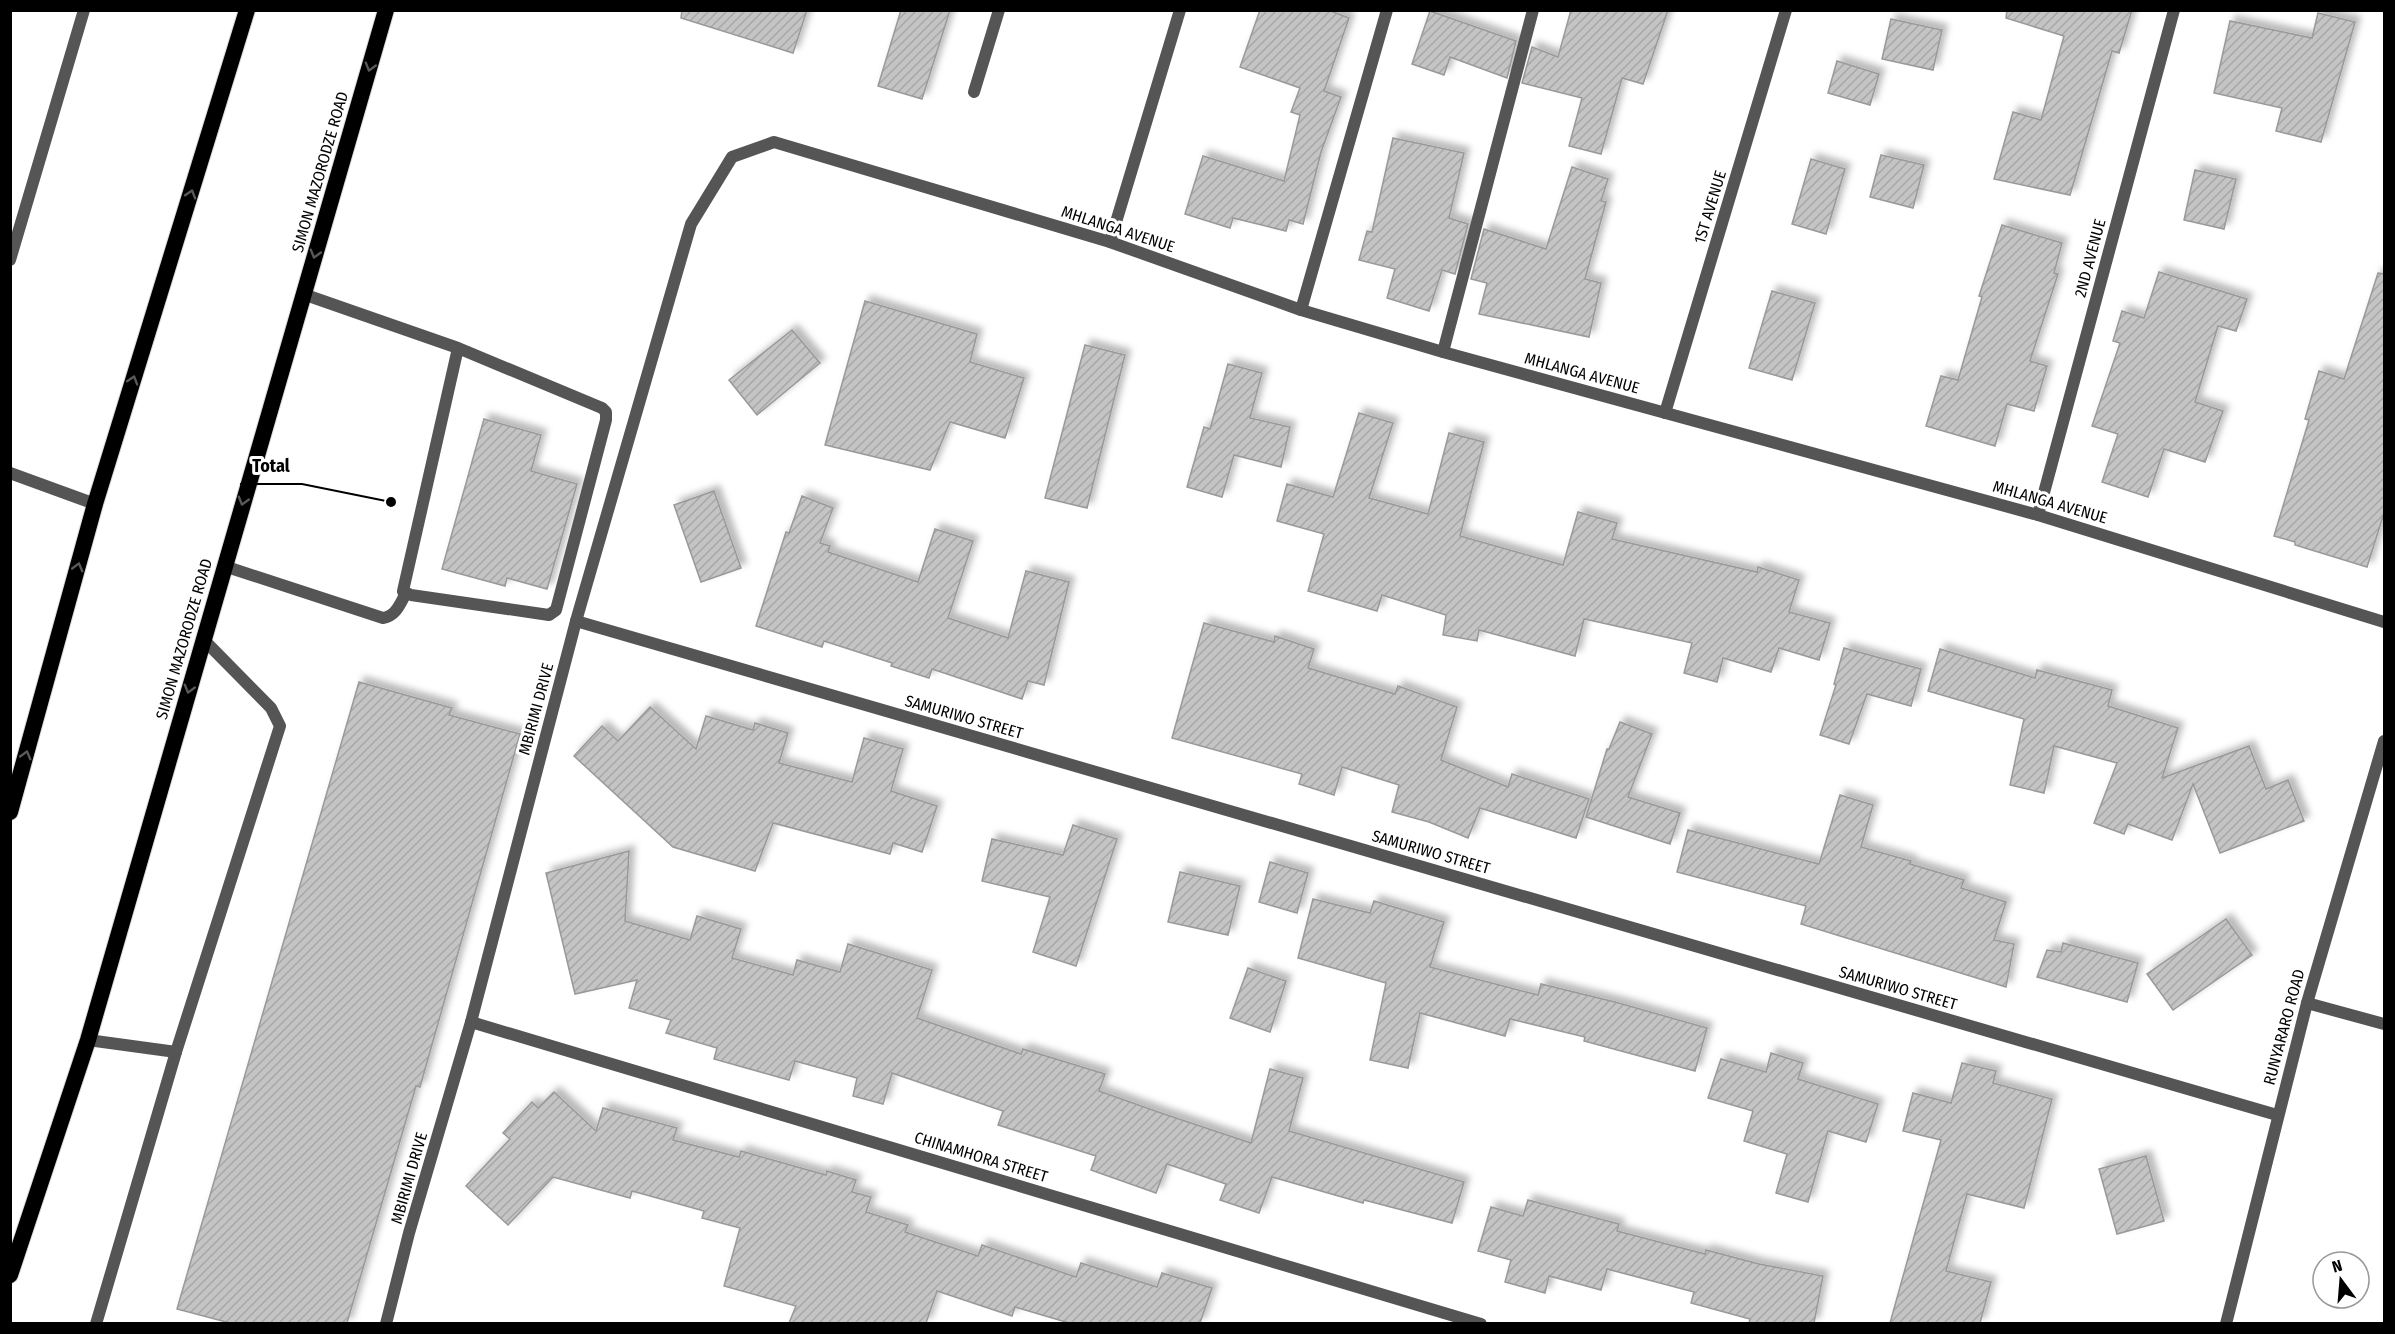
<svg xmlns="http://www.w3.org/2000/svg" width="2395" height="1334" font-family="'Fira Sans Condensed',sans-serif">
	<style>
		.building { fill: url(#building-hatch); stroke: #999; stroke-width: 1.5; filter: url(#shadow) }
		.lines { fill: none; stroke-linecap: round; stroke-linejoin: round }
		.trunk-casing { stroke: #dbdbdb; stroke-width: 18 }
		.service { stroke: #555; stroke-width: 12 }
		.minor { stroke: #555; stroke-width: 12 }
		.trunk { stroke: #000; stroke-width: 16 }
		.oneway { stroke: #595959 }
		.labels { text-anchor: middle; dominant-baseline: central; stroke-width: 6; stroke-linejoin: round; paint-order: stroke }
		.street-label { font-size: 16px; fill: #000; stroke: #fff }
		.leader { fill: none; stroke: #000; stroke-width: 2 }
		.callout-dot { fill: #000; stroke: #fff; stroke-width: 2 }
		.callout-label { font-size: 18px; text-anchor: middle; font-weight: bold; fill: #000; stroke: #fff; stroke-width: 6; stroke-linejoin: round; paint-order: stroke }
	</style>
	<defs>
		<pattern id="building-hatch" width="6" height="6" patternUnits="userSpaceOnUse" patternTransform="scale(1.5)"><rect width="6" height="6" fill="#c4c4c4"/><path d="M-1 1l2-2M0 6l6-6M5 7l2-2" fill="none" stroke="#a7a7a7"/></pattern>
		<filter id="shadow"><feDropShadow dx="5.5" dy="-5.5" stdDeviation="3" flood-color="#0004"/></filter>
	</defs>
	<rect width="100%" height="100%" fill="#fff"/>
	<g class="building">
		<path d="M 682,10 L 807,10 L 793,53 L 681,18 Z"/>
		<path d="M 901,10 L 950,10 L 922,99 L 878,86 Z"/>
		<path d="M 1260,10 L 1328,10 L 1349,18 L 1324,91 L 1341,97 L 1321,152 L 1303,224 L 1289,220 L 1286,231 L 1233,218 L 1230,228 L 1185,214 L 1203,156 L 1284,181 L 1300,115 L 1291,112 L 1300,88 L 1240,67 Z"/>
		<path d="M 1571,10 L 1668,10 L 1643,84 L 1622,78 L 1601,154 L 1569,146 L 1582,98 L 1522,83 L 1532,47 L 1558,57 Z"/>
		<path d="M 2007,10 L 2132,10 L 2119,53 L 2112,51 L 2070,195 L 1994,179 L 2013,112 L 2041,120 L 2064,36 L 2006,18 Z"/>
		<path d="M 1430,11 L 1516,41 L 1507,78 L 1450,57 L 1444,75 L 1412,64 Z"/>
		<path d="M 2318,13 L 2355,22 L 2321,142 L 2276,131 L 2282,108 L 2214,93 L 2230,21 L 2312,38 Z"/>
		<path d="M 1891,19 L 1942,30 L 1933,70 L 1882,59 Z"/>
		<path d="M 1837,61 L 1879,74 L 1870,105 L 1828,93 Z"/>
		<path d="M 1393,138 L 1464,153 L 1449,218 L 1468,224 L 1455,274 L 1442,270 L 1429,311 L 1387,298 L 1395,269 L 1359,260 L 1367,231 L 1372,232 Z"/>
		<path d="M 1881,155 L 1924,165 L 1913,208 L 1870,197 Z"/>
		<path d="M 1811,159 L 1845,169 L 1826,234 L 1792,224 Z"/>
		<path d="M 1572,167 L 1608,179 L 1601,201 L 1606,202 L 1585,279 L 1601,283 L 1589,337 L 1479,314 L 1487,283 L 1471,279 L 1484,229 L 1546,249 Z"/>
		<path d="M 2195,170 L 2236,179 L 2224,229 L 2184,220 Z"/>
		<path d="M 2002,225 L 2062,243 L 2054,273 L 2058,274 L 2030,361 L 2047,366 L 2034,411 L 2007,404 L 1995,446 L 1926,426 L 1941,376 L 1958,380 L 1982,297 L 1979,296 Z"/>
		<path d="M 2159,272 L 2247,299 L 2236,331 L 2218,326 L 2195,402 L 2223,411 L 2205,462 L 2164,449 L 2148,497 L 2102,482 L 2118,434 L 2092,426 L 2120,343 L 2113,341 L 2122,311 L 2144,318 Z"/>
		<path d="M 2378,273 L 2385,274 L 2385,510 L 2367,567 L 2295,545 L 2295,542 L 2274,536 L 2309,420 L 2305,419 L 2319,371 L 2344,379 Z"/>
		<path d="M 1772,291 L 1815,303 L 1792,380 L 1749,368 Z"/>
		<path d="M 865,301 L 977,334 L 970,362 L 1024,378 L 1005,438 L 950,422 L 930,470 L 825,445 Z"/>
		<path d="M 792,330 L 820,363 L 757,415 L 729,380 Z"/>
		<path d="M 1085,345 L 1125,355 L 1087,508 L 1045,498 Z"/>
		<path d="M 1228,364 L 1262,373 L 1250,418 L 1290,427 L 1281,467 L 1234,455 L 1222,497 L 1187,487 L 1204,427 L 1210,429 Z"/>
		<path d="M 1359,413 L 1393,423 L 1369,498 L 1428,514 L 1449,433 L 1484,442 L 1460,536 L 1563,565 L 1578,512 L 1617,523 L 1612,539 L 1757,572 L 1758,567 L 1799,580 L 1789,612 L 1830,623 L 1819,660 L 1779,648 L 1771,672 L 1723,658 L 1717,682 L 1684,673 L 1692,643 L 1589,620 L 1584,619 L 1575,656 L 1479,630 L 1477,641 L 1443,635 L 1446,615 L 1382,595 L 1377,611 L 1308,591 L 1324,534 L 1277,521 L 1287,484 L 1333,497 Z"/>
		<path d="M 484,419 L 541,435 L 531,471 L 577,484 L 547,589 L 507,578 L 505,586 L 442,569 Z"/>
		<path d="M 714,491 L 741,568 L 701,582 L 674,505 Z"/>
		<path d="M 802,496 L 833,508 L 820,543 L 830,546 L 828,552 L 918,582 L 935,529 L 973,541 L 948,618 L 1008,638 L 1026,571 L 1069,582 L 1044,685 L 1028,681 L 1022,699 L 932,669 L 929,678 L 891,666 L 892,663 L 824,641 L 822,647 L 756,626 L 786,532 L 789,533 Z"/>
		<path d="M 1204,623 L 1274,642 L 1275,636 L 1314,649 L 1308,668 L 1395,694 L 1398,686 L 1457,707 L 1441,760 L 1508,787 L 1512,774 L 1589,799 L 1576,838 L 1480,808 L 1468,838 L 1429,822 L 1392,812 L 1399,785 L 1342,767 L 1334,795 L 1299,784 L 1302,774 L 1172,738 Z"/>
		<path d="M 1844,648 L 1921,669 L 1911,706 L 1867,694 L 1849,744 L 1820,735 L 1836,685 L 1834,684 Z"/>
		<path d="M 1940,649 L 2035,678 L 2037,670 L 2112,690 L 2108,706 L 2178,728 L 2162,778 L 2249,746 L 2266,789 L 2288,780 L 2304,821 L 2220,853 L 2193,784 L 2172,840 L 2128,824 L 2124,834 L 2094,823 L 2117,763 L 2054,746 L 2044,793 L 2010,785 L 2024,719 L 1928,691 Z"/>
		<path d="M 359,682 L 452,708 L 449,715 L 520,734 L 420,1087 L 416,1086 L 347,1323 L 230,1323 L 177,1309 Z"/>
		<path d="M 650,707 L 696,749 L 706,716 L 753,730 L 755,723 L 788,733 L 779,763 L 852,782 L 864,738 L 903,749 L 891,791 L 937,806 L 922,852 L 893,843 L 890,854 L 773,823 L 755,871 L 673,847 L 574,756 L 602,726 L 618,741 Z"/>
		<path d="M 1620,722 L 1652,734 L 1628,797 L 1680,813 L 1670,844 L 1586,817 L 1607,749 L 1609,749 Z"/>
		<path d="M 1840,795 L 1873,805 L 1861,847 L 1911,861 L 1910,864 L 1964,880 L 1961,888 L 2006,902 L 1994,940 L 2014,944 L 2006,987 L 1801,924 L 1806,906 L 1677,872 L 1688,830 L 1819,864 Z"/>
		<path d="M 1073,825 L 1117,839 L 1076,966 L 1033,952 L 1050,897 L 982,881 L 992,839 L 1063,855 Z"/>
		<path d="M 629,851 L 625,921 L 690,940 L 697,916 L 741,929 L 732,958 L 793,975 L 797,960 L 840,972 L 848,944 L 932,970 L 917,1018 L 1021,1054 L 1023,1049 L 1105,1074 L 1099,1091 L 1161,1113 L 1251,1143 L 1270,1069 L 1303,1078 L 1289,1131 L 1464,1182 L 1452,1223 L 1364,1200 L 1363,1203 L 1272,1177 L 1259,1213 L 1220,1200 L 1226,1184 L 1167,1164 L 1156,1193 L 1091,1170 L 1096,1156 L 998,1125 L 1003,1111 L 892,1073 L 883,1104 L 853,1096 L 857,1078 L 795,1061 L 789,1080 L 714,1059 L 717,1048 L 666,1033 L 671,1020 L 629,1008 L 637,980 L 575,994 L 546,873 Z"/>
		<path d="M 1270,862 L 1308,873 L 1297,913 L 1259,902 Z"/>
		<path d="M 1180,872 L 1240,886 L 1228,935 L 1168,922 Z"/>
		<path d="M 1313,899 L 1370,913 L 1374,901 L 1444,922 L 1430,967 L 1538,995 L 1541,984 L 1615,1002 L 1707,1028 L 1695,1071 L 1584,1041 L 1585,1037 L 1510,1019 L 1505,1036 L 1420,1013 L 1408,1068 L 1370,1060 L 1386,983 L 1298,958 Z"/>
		<path d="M 2226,919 L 2252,955 L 2173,1010 L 2147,974 Z"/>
		<path d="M 2063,943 L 2138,963 L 2127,1002 L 2037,977 L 2047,950 L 2061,952 Z"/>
		<path d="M 1248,968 L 1286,981 L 1270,1032 L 1230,1018 Z"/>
		<path d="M 1771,1053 L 1803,1063 L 1798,1079 L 1878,1104 L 1866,1142 L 1828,1131 L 1808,1202 L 1776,1193 L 1787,1154 L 1744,1141 L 1753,1111 L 1708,1098 L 1721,1059 L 1766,1072 Z"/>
		<path d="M 1962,1063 L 1996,1071 L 1993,1083 L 2052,1099 L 2024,1208 L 1967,1194 L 1946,1271 L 1991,1282 L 1980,1323 L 1890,1323 L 1941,1140 L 1903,1131 L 1913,1093 L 1951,1103 Z"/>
		<path d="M 554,1092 L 596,1131 L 603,1108 L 677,1128 L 673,1140 L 739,1157 L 741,1151 L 826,1175 L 827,1171 L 856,1180 L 852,1192 L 871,1197 L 866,1212 L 908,1225 L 905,1232 L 978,1256 L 982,1245 L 1076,1277 L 1081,1263 L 1157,1287 L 1162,1273 L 1212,1288 L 1200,1323 L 1069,1323 L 1015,1307 L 1012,1316 L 937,1291 L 926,1323 L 789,1323 L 796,1306 L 724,1286 L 740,1228 L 702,1218 L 704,1211 L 632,1191 L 630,1198 L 553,1177 L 508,1225 L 466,1186 L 510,1139 L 503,1133 L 532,1102 L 538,1108 Z"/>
		<path d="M 2146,1156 L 2164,1221 L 2117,1234 L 2099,1169 Z"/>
		<path d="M 1528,1200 L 1619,1224 L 1617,1231 L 1705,1254 L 1706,1250 L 1759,1264 L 1823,1276 L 1814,1323 L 1749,1323 L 1750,1319 L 1691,1303 L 1694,1292 L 1607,1269 L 1601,1290 L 1549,1276 L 1545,1293 L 1505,1282 L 1511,1260 L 1478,1251 L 1491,1207 L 1523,1216 Z"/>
	</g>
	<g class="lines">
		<defs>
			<g id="trunk">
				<path d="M 10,812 L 95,504 L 247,10"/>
				<path d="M 10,1275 L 88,1040 L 386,10"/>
			</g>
		</defs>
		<use href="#trunk" class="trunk-casing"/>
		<g class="service">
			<path d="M 974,92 L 999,10"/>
			<path d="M 10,260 L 84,10"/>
			<path d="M 303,294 L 458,348 L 602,408 L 606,412 L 606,420 L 556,610 L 549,615 L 411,595 L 403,591 L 458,348"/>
			<path d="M 1301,310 L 1387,10"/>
			<path d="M 1443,352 L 1533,10"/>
			<path d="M 10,473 L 95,504"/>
			<path d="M 224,566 L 383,618 C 396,616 400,604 406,593"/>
			<path d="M 88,1040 L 176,1052"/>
			<path d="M 96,1324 L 176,1052 L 280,726 L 271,708 L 203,639"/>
		</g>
		<g class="minor">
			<path d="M 1110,242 L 1180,10"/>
			<path d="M 1665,413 L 1786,10"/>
			<path d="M 2038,515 L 2174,10"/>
			<path d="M 576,621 L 2277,1115"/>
			<path d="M 2307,1003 L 2384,1024"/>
			<path d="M 471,1022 L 1481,1324"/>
			<path d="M 386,1324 L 409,1233 L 471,1022 L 576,621 L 691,224 L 732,157 L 774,142 L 1110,242 L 1301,310 L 1443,352 L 2038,515 L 2384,622"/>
			<path d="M 2226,1324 L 2307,1003 L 2384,741"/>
		</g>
		<use href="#trunk" class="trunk"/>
	</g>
	<defs><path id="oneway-chevron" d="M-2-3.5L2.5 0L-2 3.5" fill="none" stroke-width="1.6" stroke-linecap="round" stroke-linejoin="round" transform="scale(1.5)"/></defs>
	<g class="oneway">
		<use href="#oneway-chevron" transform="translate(370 67) rotate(106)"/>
		<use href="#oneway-chevron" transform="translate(191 194) rotate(-73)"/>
		<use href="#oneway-chevron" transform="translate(315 254) rotate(106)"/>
		<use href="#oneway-chevron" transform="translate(133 380) rotate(-73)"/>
		<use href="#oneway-chevron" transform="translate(243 501) rotate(106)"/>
		<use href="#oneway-chevron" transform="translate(78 567) rotate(-75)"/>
		<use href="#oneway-chevron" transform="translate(189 689) rotate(106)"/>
		<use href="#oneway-chevron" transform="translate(26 755) rotate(-75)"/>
	</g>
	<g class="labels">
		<g class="street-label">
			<text transform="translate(320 172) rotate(-74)">SIMON MAZORODZE ROAD</text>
			<text transform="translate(1710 207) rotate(-73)">1ST AVENUE</text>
			<text transform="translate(1118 229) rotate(18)">MHLANGA AVENUE</text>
			<text transform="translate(2090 258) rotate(-75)">2ND AVENUE</text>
			<text transform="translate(1582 373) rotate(15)">MHLANGA AVENUE</text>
			<text transform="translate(2050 502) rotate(16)">MHLANGA AVENUE</text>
			<text transform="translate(184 639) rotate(-74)">SIMON MAZORODZE ROAD</text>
			<text transform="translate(536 709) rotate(-75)">MBIRIMI DRIVE</text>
			<text transform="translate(964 717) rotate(16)">SAMURIWO STREET</text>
			<text transform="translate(1431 852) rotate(16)">SAMURIWO STREET</text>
			<text transform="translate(1898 988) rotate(16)">SAMURIWO STREET</text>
			<text transform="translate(2284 1027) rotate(-75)">RUNYARARO ROAD</text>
			<text transform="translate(981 1157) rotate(17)">CHINAMHORA STREET</text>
			<text transform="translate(409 1178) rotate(-74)">MBIRIMI DRIVE</text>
		</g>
	</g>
	<path class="leader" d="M391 502L302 484H240"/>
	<circle class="callout-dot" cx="391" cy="502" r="6"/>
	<g class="callout-label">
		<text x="271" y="472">Total</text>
	</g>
	<rect width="2395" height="1334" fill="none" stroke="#000000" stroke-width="24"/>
	<g transform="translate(2341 1280) rotate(344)"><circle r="28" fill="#ffffff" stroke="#999999" stroke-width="1.5"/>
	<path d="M0-4.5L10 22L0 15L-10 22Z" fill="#000000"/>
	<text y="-9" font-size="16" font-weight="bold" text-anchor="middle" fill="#000000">N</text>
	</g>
</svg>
